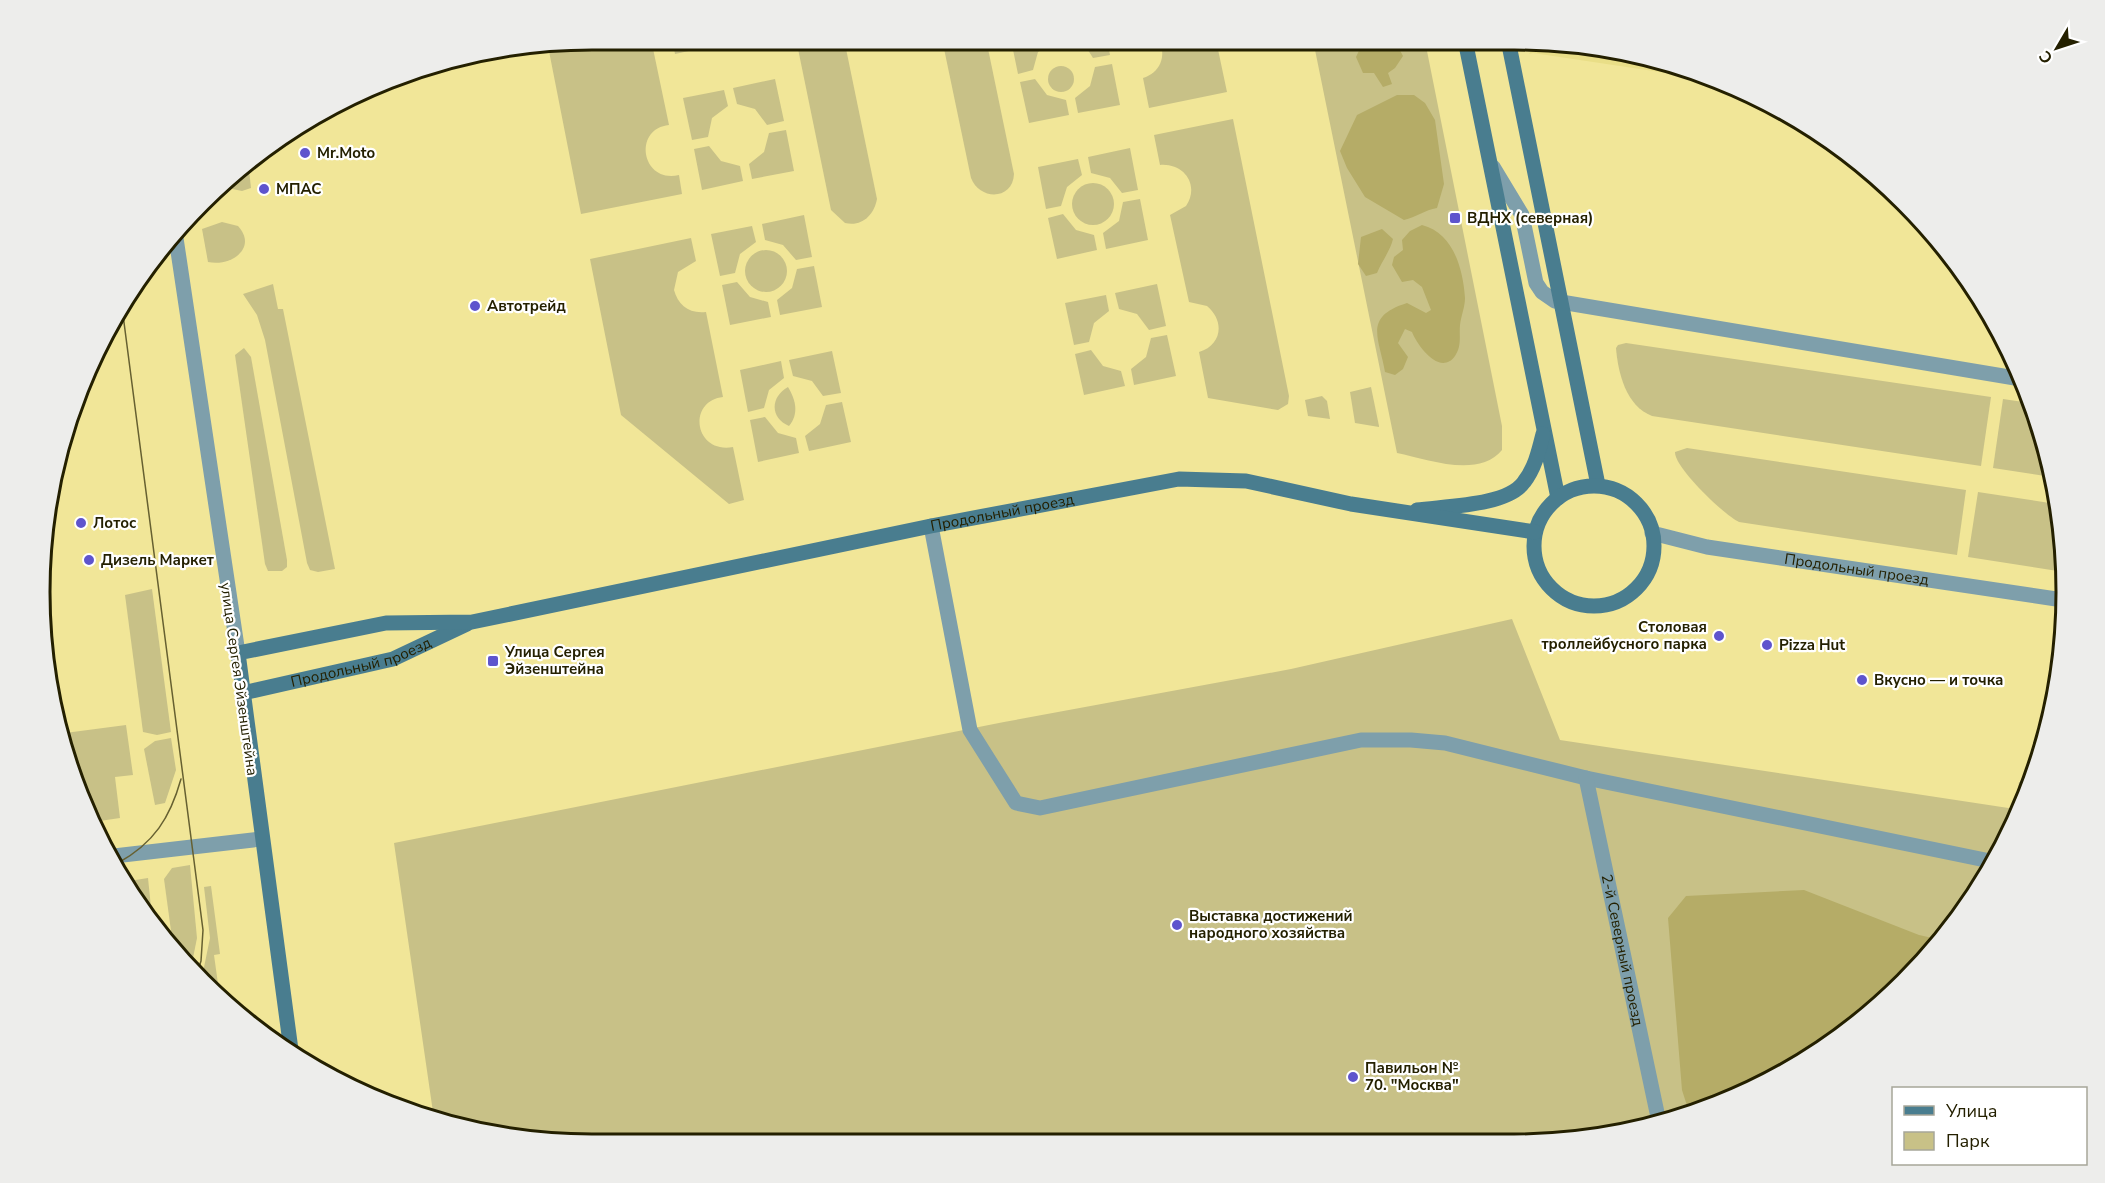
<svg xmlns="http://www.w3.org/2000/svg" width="2105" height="1183" font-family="'Nunito Sans',sans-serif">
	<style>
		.built { fill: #e9de87 }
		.green { fill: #c8c187 }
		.forest { fill: #b5ac67 }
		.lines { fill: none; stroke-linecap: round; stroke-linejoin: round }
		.minor { stroke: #7e9fab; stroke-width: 15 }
		.tertiary { stroke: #7e9fab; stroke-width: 15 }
		.secondary { stroke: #497d8f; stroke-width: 15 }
		.tram { stroke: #666031; stroke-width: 1.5 }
		.poi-dot { fill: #5e54cd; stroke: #fff; stroke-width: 2 }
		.labels { text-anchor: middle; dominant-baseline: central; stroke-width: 4.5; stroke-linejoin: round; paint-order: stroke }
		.poi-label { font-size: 15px; font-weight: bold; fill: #242000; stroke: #fff; text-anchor: start }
		.street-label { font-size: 15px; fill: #242000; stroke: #fff }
		.rim { fill: none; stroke: #242000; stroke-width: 3 }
	</style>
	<rect width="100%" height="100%" fill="#f1e698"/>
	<path class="built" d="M 1538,40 L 1691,68 L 1720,81 L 1533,53 L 1529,54 Z"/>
	<g class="green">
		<path d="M 592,39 L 651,39 L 669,125 C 632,129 642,184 679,175 L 682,194 L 581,214 L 548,46 Z"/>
		<path d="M 672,39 L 715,39 L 716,45 L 675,54 Z"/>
		<path d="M 796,39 L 844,39 L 877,199 C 874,215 862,227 845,223 L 831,210 Z"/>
		<path d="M 942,39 L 986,39 L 1014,174 C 1013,200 980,201 971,178 Z"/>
		<path d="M 1011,40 L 1054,40 L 1038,52 L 1033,70 L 1018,74 Z"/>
		<path d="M 1074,40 L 1107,40 L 1110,55 L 1093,58 L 1086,47 Z"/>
		<path d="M 1159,40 L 1216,40 L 1227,92 L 1149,108 L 1143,78 C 1160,73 1167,56 1159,40 Z"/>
		<path d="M 1313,40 L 1398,40 L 1427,51 L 1502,426 L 1502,450 C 1478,479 1427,459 1397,453 Z"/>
		<path d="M 1112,64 L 1120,105 L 1078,113 L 1075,98 L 1090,86 L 1095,67 Z"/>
		<circle cx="1061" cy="79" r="13"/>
		<path d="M 775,79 L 784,121 L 767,125 L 755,109 L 737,104 L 733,88 Z"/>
		<path d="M 1035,79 L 1047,95 L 1066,100 L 1069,115 L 1029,123 L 1020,82 Z"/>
		<path d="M 724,90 L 728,106 L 712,118 L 708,137 L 692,140 L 683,98 Z"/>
		<path d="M 1233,119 L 1289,396 L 1288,404 L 1278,410 L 1208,398 L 1199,352 C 1222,345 1225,321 1207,306 L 1189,302 L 1170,215 L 1186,206 C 1200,185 1184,163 1160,165 L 1154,135 Z"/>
		<path d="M 786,130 L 794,171 L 752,179 L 749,164 L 764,152 L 769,133 Z"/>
		<path d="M 709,146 L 721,161 L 740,166 L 743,181 L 702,190 L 694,149 Z"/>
		<path d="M 1130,148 L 1138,190 L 1122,193 L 1110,178 L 1091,173 L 1088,157 Z"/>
		<path d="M 1078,159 L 1082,175 L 1067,187 L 1061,206 L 1046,209 L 1038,167 Z"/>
		<path d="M 248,161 L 251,188 L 242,191 L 223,187 Z"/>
		<circle cx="1093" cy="204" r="21"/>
		<path d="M 1140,199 L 1148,240 L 1106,249 L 1103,233 L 1119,221 L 1123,202 Z"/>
		<path d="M 1063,214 L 1076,230 L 1094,235 L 1097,250 L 1057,259 L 1048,218 Z"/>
		<path d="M 804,215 L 812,257 L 796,260 L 783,245 L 765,240 L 762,224 Z"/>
		<path d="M 222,222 L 238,226 C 258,248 231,267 208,262 L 202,229 Z"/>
		<path d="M 752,226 L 756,242 L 740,254 L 735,273 L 720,276 L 711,234 Z"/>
		<path d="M 691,238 L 696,261 L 678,272 L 674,290 C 678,305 689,314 706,312 L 723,397 C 687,401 694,454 733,447 L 744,500 L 729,504 L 621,415 L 590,259 Z"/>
		<circle cx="766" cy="271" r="21"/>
		<path d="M 814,266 L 822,307 L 780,315 L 777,300 L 792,288 L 797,269 Z"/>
		<path d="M 737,282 L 750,297 L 768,302 L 771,317 L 730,325 L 722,285 Z"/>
		<path d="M 273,284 L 278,309 L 283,309 L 335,569 L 318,572 L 310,570 L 307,563 L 265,340 L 257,315 L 243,294 Z"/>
		<path d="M 1157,284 L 1166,326 L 1149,330 L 1137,314 L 1119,309 L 1115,293 Z"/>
		<path d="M 1106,295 L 1109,311 L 1094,323 L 1089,342 L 1074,345 L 1065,303 Z"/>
		<path d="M 1167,335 L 1176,376 L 1134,385 L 1131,369 L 1146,357 L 1151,338 Z"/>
		<path d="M 1626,343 L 1991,397 L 1981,466 L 1652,416 C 1626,406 1618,373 1616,348 L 1618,345 Z"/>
		<path d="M 244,348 L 251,357 L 287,560 L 287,567 L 282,571 L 268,571 L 265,564 L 235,355 Z"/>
		<path d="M 1091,350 L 1103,366 L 1121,371 L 1125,386 L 1084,395 L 1075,354 Z"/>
		<path d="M 832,351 L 841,393 L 823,396 L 812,381 L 793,376 L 789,360 Z"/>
		<path d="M 781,361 L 784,378 L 769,390 L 764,408 L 748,412 L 740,370 Z"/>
		<path d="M 788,387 C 796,400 799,414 789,426 C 770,418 770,397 788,387 Z"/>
		<path d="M 1371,387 L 1379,426 L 1379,427 L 1355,423 L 1350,392 Z"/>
		<path d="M 1322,396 L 1327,401 L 1330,419 L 1308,416 L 1305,400 Z"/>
		<path d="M 2003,399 L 2030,403 L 2047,449 L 2052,477 L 1993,468 Z"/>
		<path d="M 842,402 L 851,442 L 809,451 L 805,436 L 820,424 L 826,405 Z"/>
		<path d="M 765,417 L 778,433 L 796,438 L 799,453 L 758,462 L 750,420 Z"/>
		<path d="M 1687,448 L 1966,490 L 1957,555 L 1739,522 C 1724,515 1674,467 1675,452 Z"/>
		<path d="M 1978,492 L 2056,504 L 2065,556 L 2064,572 L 1968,557 Z"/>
		<path d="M 152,589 L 171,732 L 157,735 L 143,732 L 125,595 Z"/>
		<path d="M 1512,619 L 1560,740 L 2015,809 L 2019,782 L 2030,783 L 1992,868 L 1904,982 L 1820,1051 L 1691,1115 L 1585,1139 L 556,1143 L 448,1125 L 434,1119 L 394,843 L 1004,722 L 1291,669 Z"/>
		<path d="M 126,725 L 133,775 L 115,777 L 120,818 L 93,822 L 81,803 L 65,733 Z"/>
		<path d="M 171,738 L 176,770 L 165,803 L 155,805 L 144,749 L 155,741 Z"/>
		<path d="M 190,865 L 197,938 L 191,968 L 174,953 L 164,879 L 172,868 Z"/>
		<path d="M 148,878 L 152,917 L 129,881 Z"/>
		<path d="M 211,886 L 220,954 L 214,955 L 219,991 L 202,977 L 210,938 L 204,887 Z"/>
	</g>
	<g class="forest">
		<path d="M 1364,40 L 1395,41 L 1403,56 L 1395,68 L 1388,73 L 1392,84 L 1383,87 L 1374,73 L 1363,73 L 1356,57 Z"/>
		<path d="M 1397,95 L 1414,95 L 1425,103 L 1435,120 L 1444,184 L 1437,208 C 1425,210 1416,217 1404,220 L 1365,197 L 1347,168 L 1340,151 L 1357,115 Z"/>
		<path d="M 1422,225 C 1453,233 1463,268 1465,298 C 1465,307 1461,316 1460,325 C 1459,336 1462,346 1455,356 C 1440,377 1417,345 1412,332 L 1405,329 L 1398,343 L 1408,357 L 1403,369 L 1395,375 L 1385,372 C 1379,337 1363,317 1407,303 L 1426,313 L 1431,310 L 1422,287 L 1413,280 L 1402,282 L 1392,265 L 1394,257 L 1403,250 L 1402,240 L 1410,231 Z"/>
		<path d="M 1382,229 L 1393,239 C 1390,251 1382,261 1377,273 L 1366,276 L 1358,264 L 1361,237 Z"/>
		<path d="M 1804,890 L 1919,935 L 1937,939 L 1904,982 L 1820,1051 L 1690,1115 L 1682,1090 L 1668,918 L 1686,896 Z"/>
	</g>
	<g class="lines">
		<g class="minor">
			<path d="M 1493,167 L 1522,215 L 1536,283 L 1542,292 L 1555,301 L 2021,379"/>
			<path d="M 931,526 L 970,730 L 1016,803 L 1040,808 L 1361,740 L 1411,740 L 1445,743 L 1586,778 L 1995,862"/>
			<path id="s1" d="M 1652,533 L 1707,547 L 2063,600"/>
			<path id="s2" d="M 1586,778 L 1659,1122"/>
			<path d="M 114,856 L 261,839"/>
		</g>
		<path class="tertiary" d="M 176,238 L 238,653"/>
		<g class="secondary">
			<path d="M 1465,40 L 1558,498"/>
			<path d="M 1508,40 L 1598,485"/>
			<circle cx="1594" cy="546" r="60"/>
			<path d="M 1417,510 C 1446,506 1507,506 1524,482 C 1535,468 1539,450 1543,434"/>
			<path id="s3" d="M 243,693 L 393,659 L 467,624"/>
			<path id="s4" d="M 291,1050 L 238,653 L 386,623 L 472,622 L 931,526 L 1179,479 L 1246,481 L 1351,504 L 1535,532"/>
		</g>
		<g class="tram">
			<path d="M 1498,40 L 1662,62"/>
			<path d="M 122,307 L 203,930 L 201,961 L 197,973"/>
			<path d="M 118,863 C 154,843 170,818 181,779"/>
		</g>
	</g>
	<g class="poi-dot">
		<circle cx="305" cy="153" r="6"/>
		<circle cx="264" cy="189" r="6"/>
		<rect x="1449" y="212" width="12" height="12" rx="3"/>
		<circle cx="475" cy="306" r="6"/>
		<circle cx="81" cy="523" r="6"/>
		<circle cx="89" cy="560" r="6"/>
		<circle cx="1719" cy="636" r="6"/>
		<circle cx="1767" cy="645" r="6"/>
		<rect x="487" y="655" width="12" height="12" rx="3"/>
		<circle cx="1862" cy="680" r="6"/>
		<circle cx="1177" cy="925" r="6"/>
		<circle cx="1353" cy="1077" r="6"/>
	</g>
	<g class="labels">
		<g class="poi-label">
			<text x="317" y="153">Mr.Moto</text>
			<text x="276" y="189">МПАС</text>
			<text x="1467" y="218">ВДНХ (северная)</text>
			<text x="487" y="306">Автотрейд</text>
			<text x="93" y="523">Лотос</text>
			<text x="101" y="560">Дизель Маркет</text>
			<text x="1707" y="627" text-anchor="end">Столовая<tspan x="1707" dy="17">троллейбусного парка</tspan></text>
			<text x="1779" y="645">Pizza Hut</text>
			<text x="505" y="652">Улица Сергея<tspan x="505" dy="17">Эйзенштейна</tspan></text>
			<text x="1874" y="680">Вкусно — и точка</text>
			<text x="1189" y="916">Выставка достижений<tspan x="1189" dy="17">народного хозяйства</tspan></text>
			<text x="1365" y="1068">Павильон №<tspan x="1365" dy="17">70. "Москва"</tspan></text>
		</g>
		<g class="street-label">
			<text stroke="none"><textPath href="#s4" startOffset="1179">Продольный проезд</textPath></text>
			<text stroke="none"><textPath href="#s1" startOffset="208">Продольный проезд</textPath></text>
			<text stroke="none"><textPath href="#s3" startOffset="122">Продольный проезд</textPath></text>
			<text transform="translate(239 679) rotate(82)">улица Сергея Эйзенштейна</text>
			<text stroke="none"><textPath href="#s2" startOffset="176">2-й Северный проезд</textPath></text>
		</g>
	</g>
	<path d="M0 0H2105V1183H0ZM592 50H1514A542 542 0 0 1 2056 592V592A542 542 0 0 1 1514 1134H592A542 542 0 0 1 50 592V592A542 542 0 0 1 592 50Z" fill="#ededeb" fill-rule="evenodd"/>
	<path class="rim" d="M592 50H1514A542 542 0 0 1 2056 592V592A542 542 0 0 1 1514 1134H592A542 542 0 0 1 50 592V592A542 542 0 0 1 592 50Z"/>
	<rect x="1892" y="1087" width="195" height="78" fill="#ffffff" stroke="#a7a699" stroke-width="1.5"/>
	<rect x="1904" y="1106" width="30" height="9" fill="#497d8f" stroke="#a7a699" stroke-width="1.5"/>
	<text x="1946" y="1117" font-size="18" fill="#242000">Улица</text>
	<rect x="1904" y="1132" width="30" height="18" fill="#c8c187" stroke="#a7a699" stroke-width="1.5"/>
	<text x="1946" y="1147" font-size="18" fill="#242000">Парк</text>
	<g transform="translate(2057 48) rotate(231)" stroke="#ffffff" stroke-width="4.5" paint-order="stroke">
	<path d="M0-4.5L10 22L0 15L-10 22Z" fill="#242000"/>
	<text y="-9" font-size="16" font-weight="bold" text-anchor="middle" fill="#242000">С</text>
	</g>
</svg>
